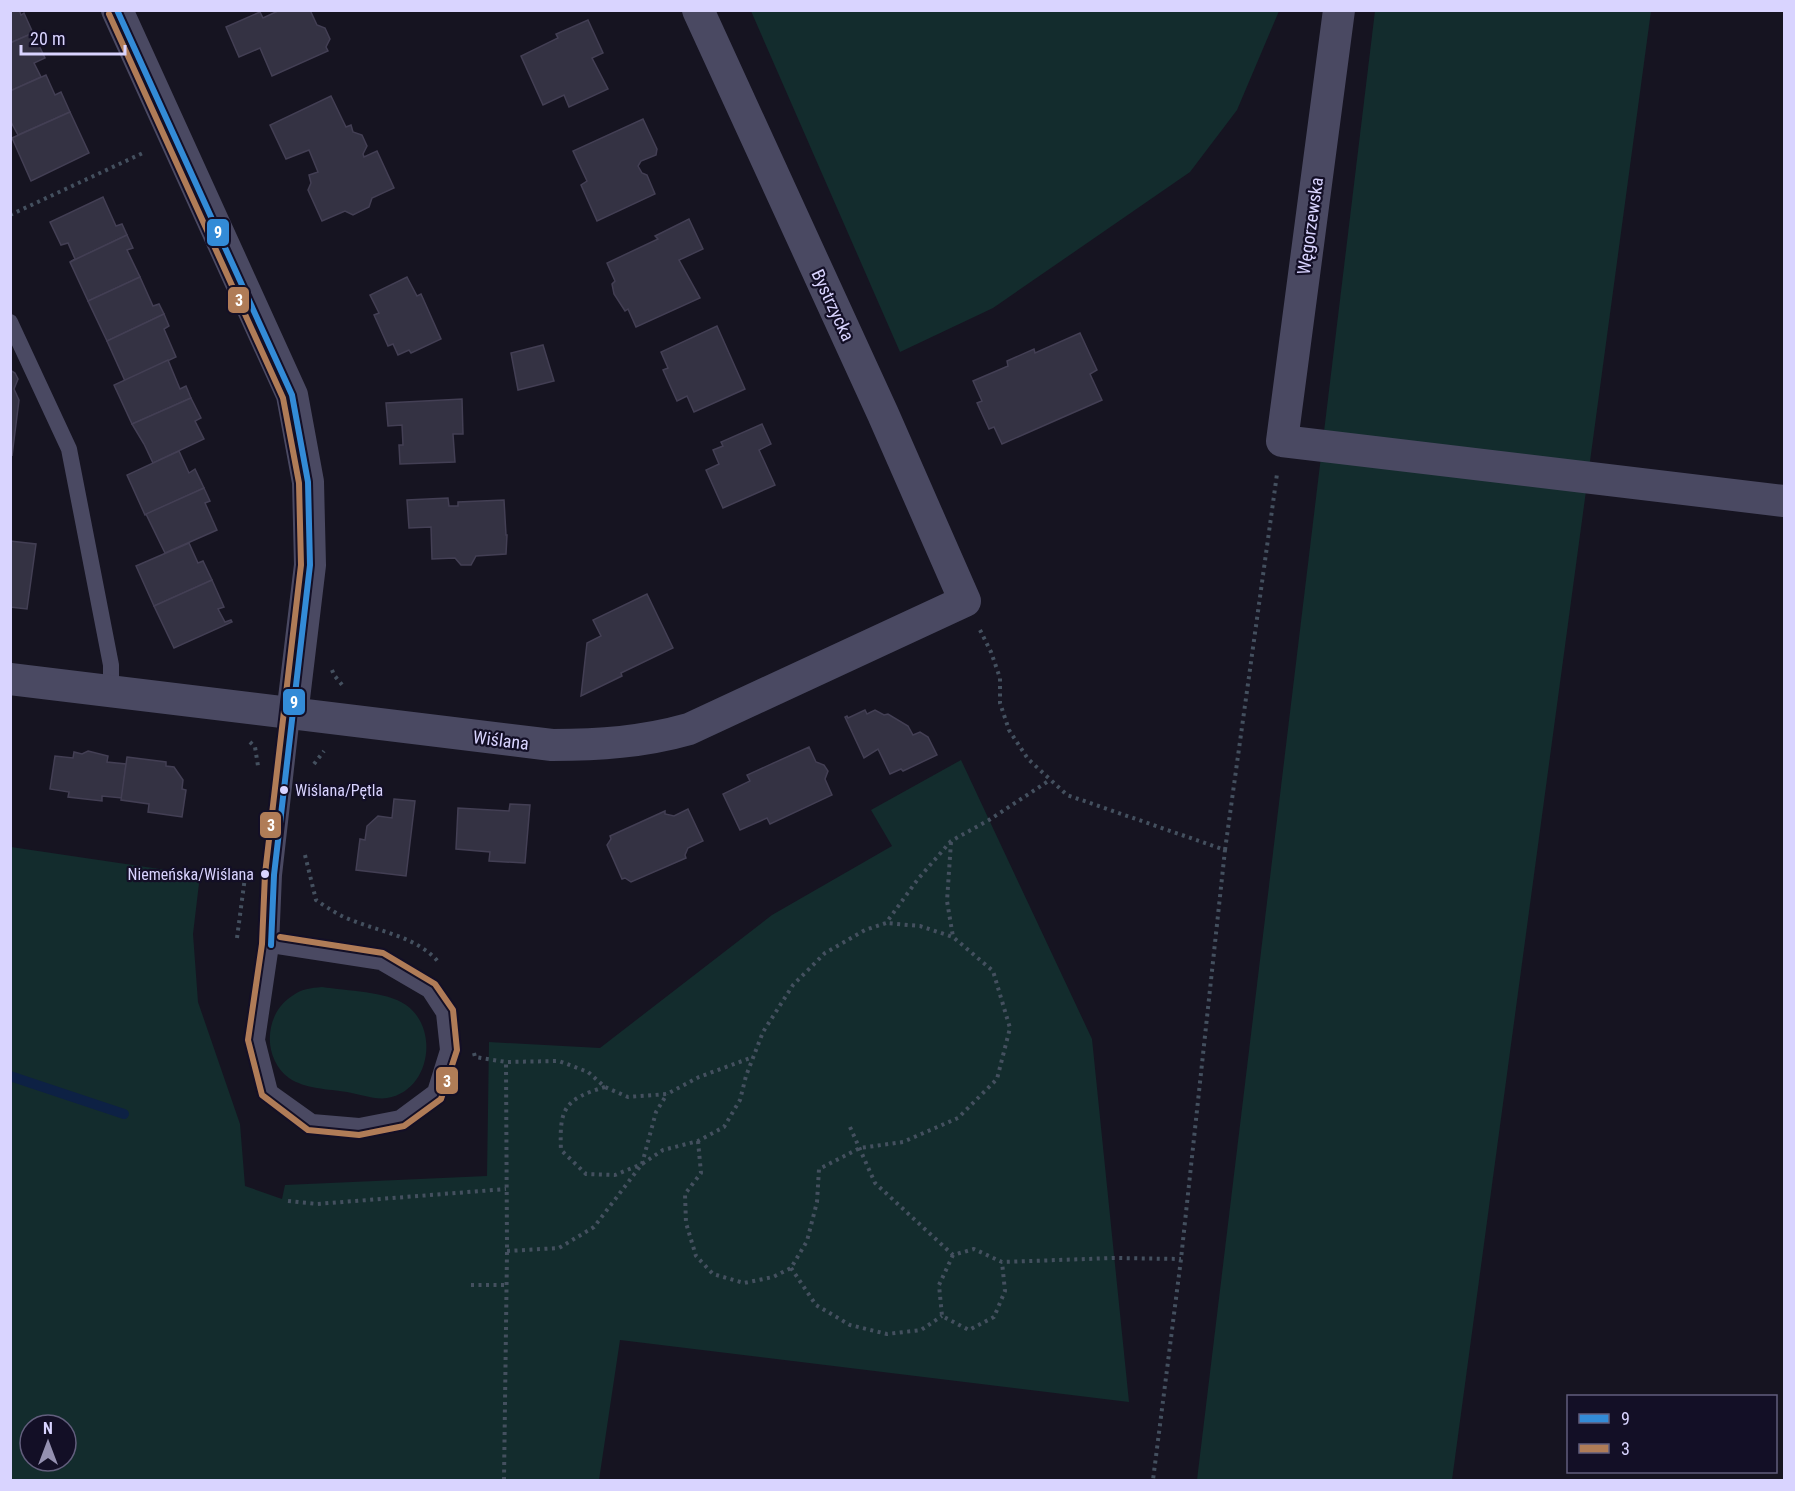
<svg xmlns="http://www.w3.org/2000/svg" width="1795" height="1491" font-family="'Roboto Condensed',sans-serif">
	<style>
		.green { fill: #132c2d; fill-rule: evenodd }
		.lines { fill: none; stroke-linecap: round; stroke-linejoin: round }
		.stream { stroke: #0d2144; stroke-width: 10 }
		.building { fill: #343243; stroke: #433f54; stroke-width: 1.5 }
		.path { stroke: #44505f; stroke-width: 4; stroke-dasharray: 3 4.5; stroke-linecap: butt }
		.lane { stroke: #4a4962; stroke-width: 16 }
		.street { stroke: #4a4962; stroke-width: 32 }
		.bus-1-casing { stroke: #130f26; stroke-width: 10 }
		.bus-2-casing { stroke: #130f26; stroke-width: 10 }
		.bus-1 { stroke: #338bd7; stroke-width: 6 }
		.bus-2 { stroke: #b07c57; stroke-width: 6 }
		.bus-dot { fill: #d9d4ff; stroke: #130f26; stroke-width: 2 }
		.labels { text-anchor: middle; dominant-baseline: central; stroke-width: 4.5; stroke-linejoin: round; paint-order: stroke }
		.bus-label { font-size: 16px; fill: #d9d4ff; stroke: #130f26; text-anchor: start }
		.street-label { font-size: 18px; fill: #d9d4ff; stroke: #130f26 }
		.line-badge { stroke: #130f26; stroke-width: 2 }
		.badge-label { font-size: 16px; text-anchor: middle; font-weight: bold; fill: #fff }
	</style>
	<rect width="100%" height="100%" fill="#161421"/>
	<g class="green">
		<path d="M 751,11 L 1279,11 L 1237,110 L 1190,172 L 993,308 L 900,352 Z"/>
		<path d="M 1375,11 L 1651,11 L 1452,1480 L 1197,1480 Z"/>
		<path d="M 961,760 L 1092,1039 L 1129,1402 L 620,1340 L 599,1480 L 11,1480 L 11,847 L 200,875 L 193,934 L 198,1002 L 240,1124 L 245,1186 L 282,1199 L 285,1185 L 487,1176 L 489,1042 L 600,1048 L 772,915 L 892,846 L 871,810 ZM 30,1425 L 66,1425 L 66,1461 L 30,1461 Z"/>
		<path d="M 322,987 C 347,991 386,991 406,1005 C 440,1029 430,1091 387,1098 C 376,1100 358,1094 347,1092 C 328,1089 305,1089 289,1078 C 262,1058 264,1014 292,996 C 301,989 311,988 322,987 Z"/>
	</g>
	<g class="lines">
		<path class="stream" d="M 10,1076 L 124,1114"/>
	</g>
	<g class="building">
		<path d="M 10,10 L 19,10 L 21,15 L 24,13 L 33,33 L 10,43 Z"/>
		<path d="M 280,10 L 310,10 L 317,25 L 325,28 L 330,39 L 326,47 L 328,51 L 272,76 L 260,48 L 239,57 L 226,27 L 260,12 L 263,18 Z"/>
		<path d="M 588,20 L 603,53 L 592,58 L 608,89 L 569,107 L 564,95 L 543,105 L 521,56 L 558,38 L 556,34 Z"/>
		<path d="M 33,33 L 45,58 L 34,63 L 41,77 L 10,91 L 10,43 Z"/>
		<path d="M 46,75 L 55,95 L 61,92 L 70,112 L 18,135 L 10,120 L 10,91 Z"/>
		<path d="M 331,96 L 346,127 L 351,125 L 353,132 L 362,135 L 367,146 L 363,154 L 364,157 L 377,151 L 394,188 L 372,198 L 369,207 L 353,215 L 345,211 L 322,221 L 308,190 L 311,183 L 309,175 L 318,172 L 309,150 L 286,159 L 270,125 Z"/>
		<path d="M 70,112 L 89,153 L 31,181 L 12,138 Z"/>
		<path d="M 643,119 L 657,149 L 656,155 L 641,161 L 638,166 L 642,173 L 647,175 L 655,194 L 597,221 L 581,185 L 587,181 L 573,151 Z"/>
		<path d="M 103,197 L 116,226 L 122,224 L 127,235 L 70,262 L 75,259 L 68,243 L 61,245 L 50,222 Z"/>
		<path d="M 689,219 L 703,249 L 679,260 L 700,298 L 636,327 L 628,309 L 625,311 L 614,294 L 612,284 L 615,281 L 607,263 L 658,239 L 655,236 Z"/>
		<path d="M 127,235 L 133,248 L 127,250 L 140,277 L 88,301 L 70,262 Z"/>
		<path d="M 140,277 L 153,306 L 159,304 L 164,314 L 107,341 L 88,301 Z"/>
		<path d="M 407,277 L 417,296 L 421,294 L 441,339 L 411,353 L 409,350 L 398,355 L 393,344 L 388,346 L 374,315 L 379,313 L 370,295 Z"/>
		<path d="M 164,314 L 169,326 L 164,329 L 176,357 L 125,381 L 107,341 Z"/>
		<path d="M 717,326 L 745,389 L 694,412 L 687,396 L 677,401 L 663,370 L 668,368 L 661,352 Z"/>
		<path d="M 1080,333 L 1097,370 L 1090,374 L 1102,400 L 1002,444 L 994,427 L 989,429 L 977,403 L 982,401 L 973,381 L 1008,366 L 1007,361 L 1034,349 L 1035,353 Z"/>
		<path d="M 543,345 L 554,381 L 518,390 L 511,353 Z"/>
		<path d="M 168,360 L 180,389 L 186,386 L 191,398 L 132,424 L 114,385 Z"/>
		<path d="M 10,370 L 15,373 L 18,379 L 14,389 L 19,400 L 12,456 Z"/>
		<path d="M 191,398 L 201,418 L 195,421 L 204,439 L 153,463 L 144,444 L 132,424 Z"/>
		<path d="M 462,399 L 463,434 L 453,434 L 455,462 L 400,464 L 399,445 L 403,445 L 402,425 L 388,426 L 386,403 Z"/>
		<path d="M 762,424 L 771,444 L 759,450 L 775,485 L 723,508 L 706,470 L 719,464 L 713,450 L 723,446 L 721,442 Z"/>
		<path d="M 179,451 L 189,473 L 195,469 L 204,488 L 145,515 L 127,475 Z"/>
		<path d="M 204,488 L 210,501 L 205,503 L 217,530 L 165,553 L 146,514 Z"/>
		<path d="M 448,498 L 449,506 L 458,506 L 458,502 L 504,500 L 506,535 L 507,535 L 506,554 L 476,556 L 471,565 L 461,565 L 455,558 L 432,559 L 431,527 L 409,528 L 407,500 Z"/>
		<path d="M 10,541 L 36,544 L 27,609 L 10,607 Z"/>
		<path d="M 189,543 L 198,563 L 203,561 L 212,580 L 154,606 L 136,566 Z"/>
		<path d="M 212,580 L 224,607 L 218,609 L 225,622 L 231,620 L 232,622 L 174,648 L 154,606 Z"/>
		<path d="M 647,594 L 673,648 L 621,673 L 622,676 L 581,696 L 587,643 L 601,636 L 593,620 Z"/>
		<path d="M 865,710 L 867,714 L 875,710 L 884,715 L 888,714 L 908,726 L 913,735 L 920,732 L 928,737 L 937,755 L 903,771 L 901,769 L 890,774 L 878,749 L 864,758 L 845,717 L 847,716 L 848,718 Z"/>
		<path d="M 809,747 L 816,762 L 824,765 L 828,771 L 825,779 L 832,795 L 770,824 L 767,818 L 740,830 L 723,794 L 750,781 L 747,775 Z"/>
		<path d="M 88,751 L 108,756 L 107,762 L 126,764 L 122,798 L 102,796 L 102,801 L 68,797 L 69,792 L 50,789 L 55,756 L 73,758 L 74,752 L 82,754 Z"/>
		<path d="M 127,757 L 166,762 L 166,766 L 174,767 L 183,780 L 182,789 L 186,790 L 182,817 L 148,812 L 149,804 L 121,800 Z"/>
		<path d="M 394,799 L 415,801 L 406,876 L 356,870 L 360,839 L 365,840 L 367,826 L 378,816 L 392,818 Z"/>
		<path d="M 510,804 L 530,805 L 525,863 L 489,861 L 490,852 L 456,849 L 458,808 L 509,811 Z"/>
		<path d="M 688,809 L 703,841 L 688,848 L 685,855 L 686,858 L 631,882 L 625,878 L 622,879 L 607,845 L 611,839 L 610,836 L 665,811 L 665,814 L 674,816 Z"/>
	</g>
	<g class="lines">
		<g class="path">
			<path d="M 10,215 L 145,152"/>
			<path d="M 980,630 L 991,652 L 1000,678 L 1000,703 L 1009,730 L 1028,759 L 1067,795 L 1225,850 L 1181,1259 L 1153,1480"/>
			<path d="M 332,670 L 334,675 L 343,686"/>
			<path d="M 250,742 L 255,747 L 258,766"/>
			<path d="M 314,764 L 324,751"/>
			<path d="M 951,842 L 947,901 L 953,937"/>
			<path d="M 1225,850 L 1277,474"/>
			<path d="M 305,855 L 316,900 C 323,905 331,910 340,915 C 371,931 417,934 440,964"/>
			<path d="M 237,938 L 245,877"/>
			<path d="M 474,1053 L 475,1057 L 506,1062 L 559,1061 L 588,1072 L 605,1087 L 628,1097 L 667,1094 L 699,1077 L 753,1057"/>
			<path d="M 605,1087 C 565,1099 559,1108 561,1150 L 586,1174 L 615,1175 L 642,1164 L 656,1112 L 667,1094"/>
			<path d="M 850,1127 L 875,1183 L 953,1255 L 974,1249 L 1002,1262 L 1114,1258 L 1181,1259"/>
			<path d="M 698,1141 L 701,1173 L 685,1194 L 686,1223 L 696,1256 L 713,1274 L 744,1283 L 773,1277 L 791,1268 L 807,1241 L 817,1202 L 819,1169 L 860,1148 L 903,1142 L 958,1118 L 997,1079 L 1010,1028 L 993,971 L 953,937 L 920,926 L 886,923"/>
			<path d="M 288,1201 L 317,1204 L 506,1189"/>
			<path d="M 507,1251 L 559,1248 L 594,1227 L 642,1164 L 663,1150 L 698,1141 L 724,1127 L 740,1100 L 746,1076 L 763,1032 L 793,985 L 825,953 L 865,930 L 886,923 L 918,879 L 951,841 L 989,820 L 1050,780"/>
			<path d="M 953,1255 L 939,1285 L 942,1316 L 969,1330 L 994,1317 L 1005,1291 L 1002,1262"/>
			<path d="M 791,1268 L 816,1305 L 850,1325 L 887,1334 L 921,1330 L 942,1316"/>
			<path d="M 471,1285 L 506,1285"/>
			<path d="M 504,1480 L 507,1251 L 506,1062"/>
		</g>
		<g class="lane">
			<path d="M 10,322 L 69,449 L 111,665 L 111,680"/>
			<path d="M 271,945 L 381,962 L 429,990 L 444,1013 L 448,1050 L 435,1092 L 400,1118 L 359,1126 L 312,1122 L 270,1092 L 257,1040 L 271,945 L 274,875 L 292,715"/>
		</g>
		<g class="street">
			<path d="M 117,10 L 292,395 L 308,482 L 310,565 L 292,715"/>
			<path d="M 1339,10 L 1282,441 L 1784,501"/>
			<path d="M 10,679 L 552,745 C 599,745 643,742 689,729 L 965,601 L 883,414 L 698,10"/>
		</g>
		<defs>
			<path id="bus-1" d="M 117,10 L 292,395 L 308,482 L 310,565 L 274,875 L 271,945"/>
			<path id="bus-2" d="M 109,14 L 283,398 L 299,483 L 301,565 L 265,874 L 262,944 L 248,1040 L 262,1095 L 308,1130 L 359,1135 L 404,1126 L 441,1099 L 457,1050 L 453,1010 L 435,984 L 383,953 L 280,937"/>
		</defs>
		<use href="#bus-1" class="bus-1-casing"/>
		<use href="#bus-2" class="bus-2-casing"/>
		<use href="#bus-1" class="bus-1"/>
		<use href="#bus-2" class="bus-2"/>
	</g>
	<g class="bus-dot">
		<circle cx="284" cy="790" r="5"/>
		<circle cx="265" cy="874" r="5"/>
	</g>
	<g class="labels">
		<g class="bus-label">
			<text x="295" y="790">Wiślana/Pętla</text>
			<text x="254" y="874" text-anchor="end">Niemeńska/Wiślana</text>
		</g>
		<g class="street-label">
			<text transform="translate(1310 226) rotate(-82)">Węgorzewska</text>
			<text transform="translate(833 305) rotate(65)">Bystrzycka</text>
			<text transform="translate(501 740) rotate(7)">Wiślana</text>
		</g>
	</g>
	<g class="line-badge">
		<rect x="206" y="218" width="24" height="29" rx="6" fill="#338bd7"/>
		<rect x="227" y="286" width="23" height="28" rx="6" fill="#b07c57"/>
		<rect x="282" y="688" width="24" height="28" rx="6" fill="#338bd7"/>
		<rect x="259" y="811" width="23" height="28" rx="6" fill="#b07c57"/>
		<rect x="435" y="1066" width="24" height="29" rx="6" fill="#b07c57"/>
	</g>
	<g class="badge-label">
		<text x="218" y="238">9</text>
		<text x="239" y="306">3</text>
		<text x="294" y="708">9</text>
		<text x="271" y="831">3</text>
		<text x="447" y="1087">3</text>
	</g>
	<rect width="1795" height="1491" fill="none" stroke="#d9d4ff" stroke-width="24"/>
	<rect x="1567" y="1395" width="210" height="78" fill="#130f26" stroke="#625e7d" stroke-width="1.5"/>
	<rect x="1579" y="1414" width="30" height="9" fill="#338bd7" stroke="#625e7d" stroke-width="1.5"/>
	<text x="1621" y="1425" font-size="18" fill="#d9d4ff">9</text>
	<rect x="1579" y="1444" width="30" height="9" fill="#b07c57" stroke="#625e7d" stroke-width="1.5"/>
	<text x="1621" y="1455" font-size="18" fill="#d9d4ff">3</text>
	<g transform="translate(48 1443)"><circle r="28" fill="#130f26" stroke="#625e7d" stroke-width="1.5"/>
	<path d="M0-4.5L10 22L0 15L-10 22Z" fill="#9591b1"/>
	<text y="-9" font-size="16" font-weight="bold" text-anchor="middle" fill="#d9d4ff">N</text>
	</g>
	<path d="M21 45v9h104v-9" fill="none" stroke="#d9d4ff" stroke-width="3"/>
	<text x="30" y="45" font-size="18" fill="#d9d4ff" stroke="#130f26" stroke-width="4.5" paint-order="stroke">20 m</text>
</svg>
